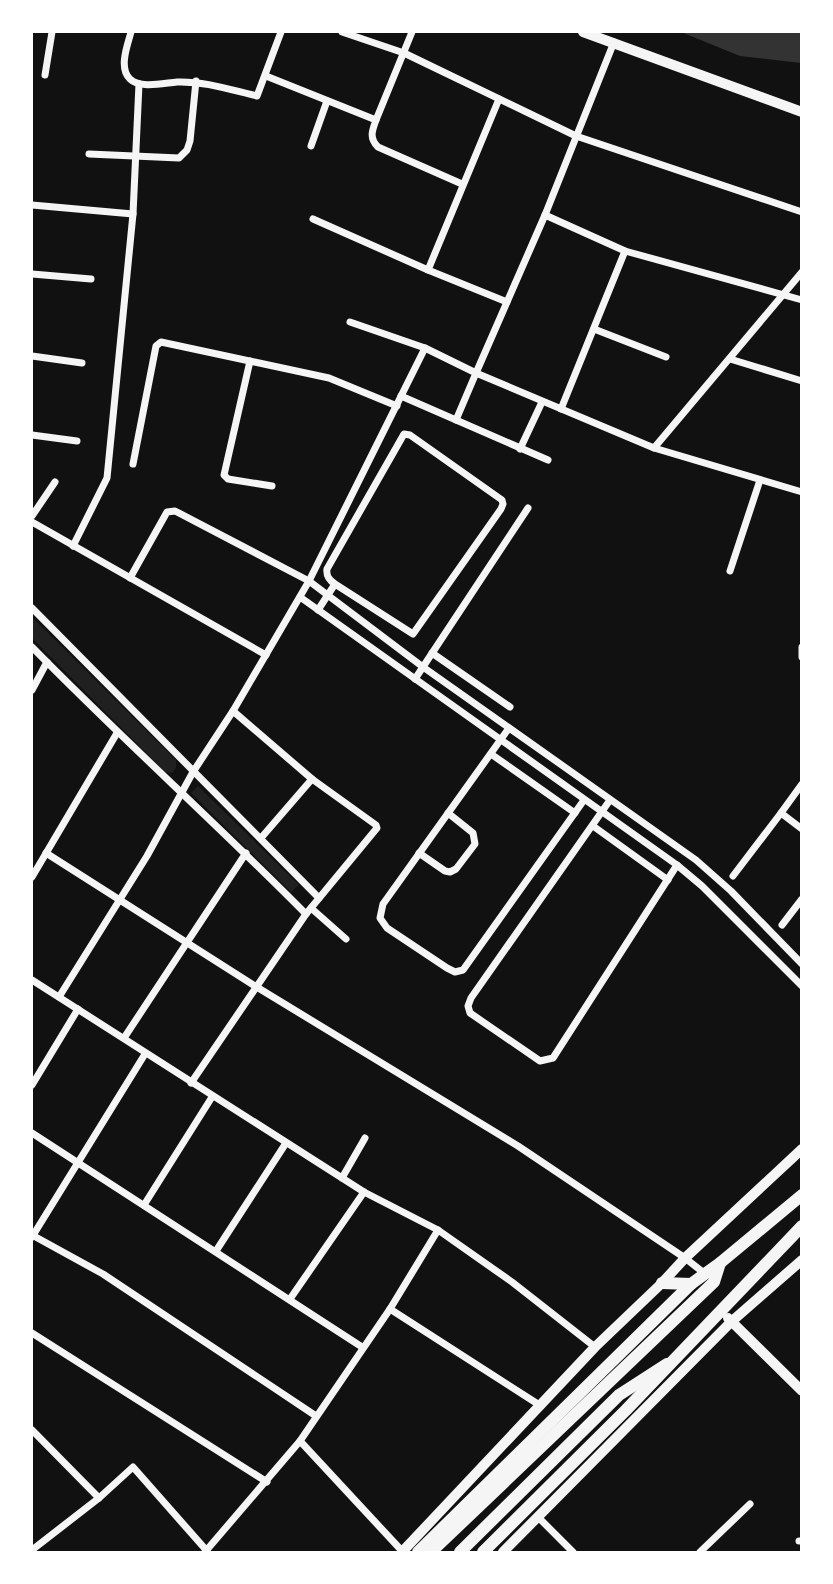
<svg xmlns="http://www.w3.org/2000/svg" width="833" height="1584" font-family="Signika,sans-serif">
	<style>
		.green { fill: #202020 }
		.water { fill: #333 }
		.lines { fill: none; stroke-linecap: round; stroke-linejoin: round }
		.minor { stroke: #f5f5f5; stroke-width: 7 }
		.tertiary { stroke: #f5f5f5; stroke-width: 10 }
		.primary { stroke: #f5f5f5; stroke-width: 12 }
		.trunk { stroke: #f5f5f5; stroke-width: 12 }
	</style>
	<rect width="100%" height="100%" fill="#111"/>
	<g class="green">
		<path d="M 32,617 L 176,760 L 176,768 L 172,773 L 165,772 L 32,638 Z"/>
		<path d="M 198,786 L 299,885 L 291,892 L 191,793 Z"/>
	</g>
	<path class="water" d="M 681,32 L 801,32 L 801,63 L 740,56 Z"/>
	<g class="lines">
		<g class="minor">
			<path d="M 131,32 C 128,44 118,68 130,79 C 140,89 164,83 177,82 C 205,81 231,90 257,96 L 281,32"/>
			<path d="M 342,32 L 404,53 L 576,136 L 802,212"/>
			<path d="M 614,42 L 545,215 L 476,373 L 654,448 L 802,272"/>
			<path d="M 45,75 L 52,32"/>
			<path d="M 266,76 L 376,120 C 372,131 369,138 378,147 L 462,184"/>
			<path d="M 376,120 L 412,32"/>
			<path d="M 311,146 L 327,101"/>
			<path d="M 89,154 L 179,158 L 187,150 L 190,141 L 196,81"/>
			<path d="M 32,205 L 133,214"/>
			<path d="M 545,215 L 625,251 L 802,300"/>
			<path d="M 313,219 L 428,270 L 507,302"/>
			<path d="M 428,270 L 499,99"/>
			<path d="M 32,274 L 91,279"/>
			<path d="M 350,322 L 425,348"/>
			<path d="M 594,329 L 666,357"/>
			<path d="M 32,356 L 82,363"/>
			<path d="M 730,359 L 802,381"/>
			<path d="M 250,361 L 224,475 L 228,479 L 272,486"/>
			<path d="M 401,396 L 548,460"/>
			<path d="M 561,409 L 625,251"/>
			<path d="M 32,435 L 77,441"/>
			<path d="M 654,448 L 802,492"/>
			<path d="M 520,449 L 542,402"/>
			<path d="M 133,464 L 156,346 L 161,342 L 329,378 L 397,406"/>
			<path d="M 32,516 L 55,482"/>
			<path d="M 32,522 L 266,655"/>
			<path d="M 73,546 L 107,478 L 133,214 L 139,84"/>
			<path d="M 730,571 L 760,480"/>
			<path d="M 130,578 L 167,512 L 175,511 L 309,581 L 423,667 L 696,860 L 731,891 L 802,964"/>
			<path d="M 300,597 L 677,865 L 702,886 L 802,986"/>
			<path d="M 32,608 L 319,898"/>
			<path d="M 318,610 L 335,584 C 329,580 326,576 327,569 L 404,434 L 410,435 L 502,500 L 503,504 L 501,509 L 413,634 L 335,584"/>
			<path d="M 32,647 C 121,738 216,823 306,914"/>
			<path d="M 802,647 L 802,657"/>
			<path d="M 432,653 L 510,707"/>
			<path d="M 415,679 L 528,508"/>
			<path d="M 32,690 L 47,662"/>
			<path d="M 233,711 L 312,779 L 261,838"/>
			<path d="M 509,728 L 383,904 L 380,918 L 387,928 L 447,968 L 455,972 L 463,970 L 584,800"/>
			<path d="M 491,754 L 575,813"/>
			<path d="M 802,784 L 781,813 L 802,829"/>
			<path d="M 610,800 L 471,998 L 468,1006 L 470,1013 L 540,1061 L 553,1058 L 677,865"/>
			<path d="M 593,826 L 668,880"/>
			<path d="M 46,853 L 255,986 L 518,1146 L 685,1258 L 704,1273"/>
			<path d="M 419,853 L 445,871 L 450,872 L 456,869 L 475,844 L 473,833 L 448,813"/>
			<path d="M 733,876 L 781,813"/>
			<path d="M 32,877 L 117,733"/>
			<path d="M 311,908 L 346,939"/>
			<path d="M 782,925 L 802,899"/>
			<path d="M 32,980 L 364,1192 L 438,1230 L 512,1282 L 595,1347"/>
			<path d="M 59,997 L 147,856 L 193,772 L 233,711 L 309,581 L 425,348 L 476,373 L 456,420"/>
			<path d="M 124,1038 L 246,853"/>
			<path d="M 191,1083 L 306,914 L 377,828 L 376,825 L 312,779"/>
			<path d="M 32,1085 L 78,1009"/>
			<path d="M 32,1133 L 362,1347"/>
			<path d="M 342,1178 L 365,1138"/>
			<path d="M 144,1205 L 212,1097"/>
			<path d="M 32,1235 L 103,1274 L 316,1416"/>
			<path d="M 32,1237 L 145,1054"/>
			<path d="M 216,1251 L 286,1143"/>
			<path d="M 290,1299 L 364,1192"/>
			<path d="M 390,1309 L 541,1406"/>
			<path d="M 32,1333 L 267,1482"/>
			<path d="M 32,1430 L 99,1498"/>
			<path d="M 300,1441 L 403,1552"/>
			<path d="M 538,1517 L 573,1552"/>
			<path d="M 799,1541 L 802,1541"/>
			<path d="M 32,1550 L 99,1498 L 133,1467 L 207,1551"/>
			<path d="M 205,1552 L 300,1441 L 390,1309 L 438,1230"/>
			<path d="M 700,1552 L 750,1504"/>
		</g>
		<g class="tertiary">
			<path d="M 583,32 L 802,112"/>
			<path d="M 728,1318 L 802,1391"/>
			<path d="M 402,1552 L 595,1347 L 662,1283 L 685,1258 L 802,1149"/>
			<path d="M 503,1552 L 731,1322 L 802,1260"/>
		</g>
		<g class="primary">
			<path d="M 431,1552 L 714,1282 L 720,1263"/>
			<path d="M 460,1552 L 619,1395 L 667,1364"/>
		</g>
		<g class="trunk">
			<path d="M 662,1283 L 691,1284"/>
			<path d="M 418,1552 L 691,1284 L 720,1263 L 802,1195"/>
			<path d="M 483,1552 L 626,1410 L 802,1226"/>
		</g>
	</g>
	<rect width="833" height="1584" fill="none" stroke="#ffffff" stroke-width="66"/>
</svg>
